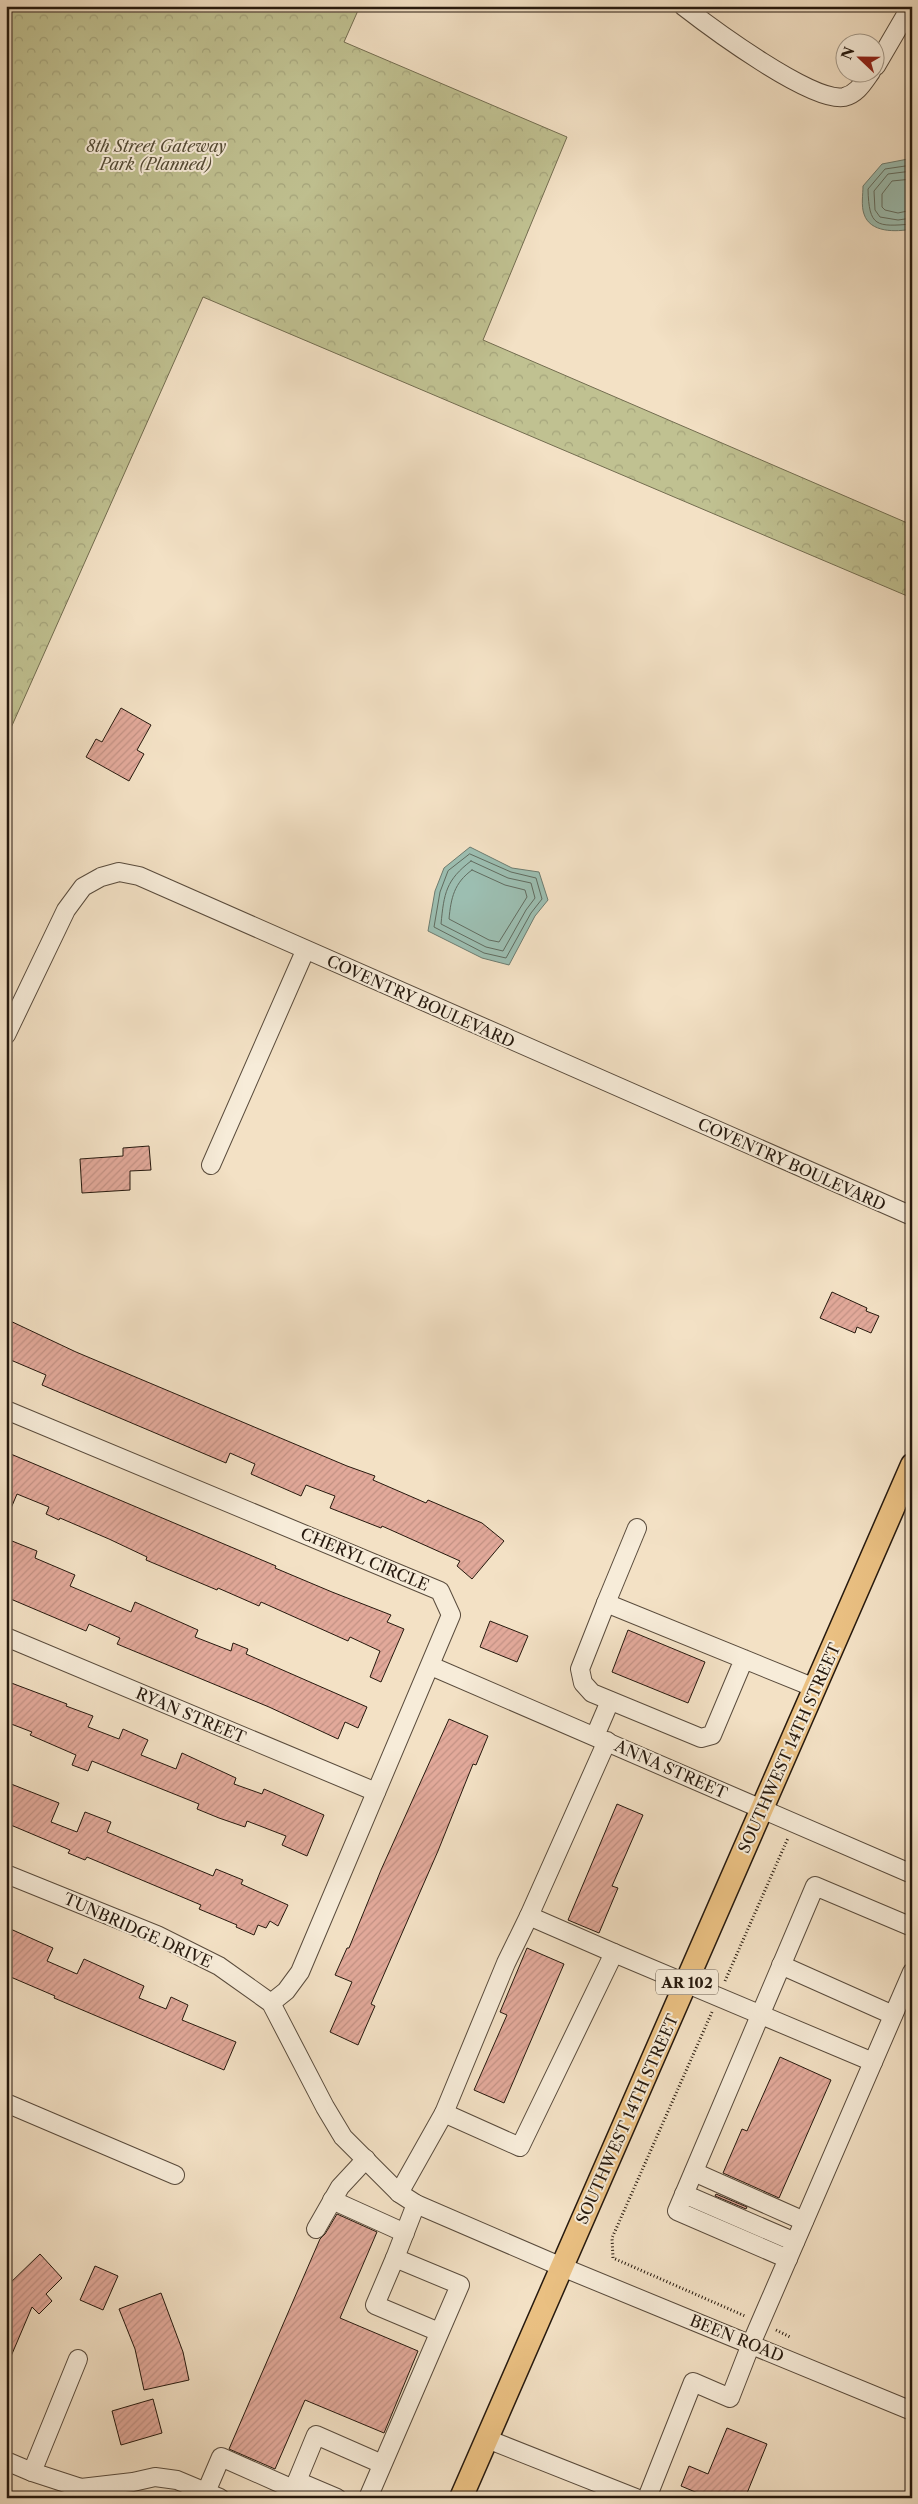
<svg xmlns="http://www.w3.org/2000/svg" width="918" height="2504" font-family="'Libre Caslon Text',serif">
	<style>
		.forest { fill: url(#forest-crowns); stroke: #736d50 }
		.water { fill: #9cbeb1; stroke: #6d7c70 }
		.lines { fill: none; stroke-linecap: round; stroke-linejoin: round }
		.shore { stroke: #616c60; stroke-width: 1 }
		.building { fill: url(#building-hatch); stroke: #26190e }
		.minor-casing { stroke: #594b3c; stroke-width: 20 }
		.major-casing { stroke: #26190e; stroke-width: 25 }
		.path { stroke: #26190e; stroke-width: 3; stroke-dasharray: 1 2.5; stroke-linecap: butt }
		.minor { stroke: #f7ecd9; stroke-width: 18 }
		.major { stroke: #eac082; stroke-width: 22 }
		.labels { text-anchor: middle; dominant-baseline: central; stroke-width: 4; stroke-linejoin: round; paint-order: stroke }
		.shield { fill: #f7ecd9; stroke: #65584b; stroke-width: 1 }
		.shield-label { font-size: 15px; font-weight: bold; fill: #26190e }
		.park-label { font-size: 16px; font-style: italic; fill: #544b35; stroke: #f7ecd9 }
		.street-label { font-size: 16px; fill: #26190e; stroke: #f7ecd9 }
	</style>
	<defs>
		<pattern id="forest-crowns" width="20" height="18" patternUnits="userSpaceOnUse" patternTransform="scale(1.25)"><rect width="20" height="18" fill="#c0c191"/><path d="M2 6a3 3 0 1 1 6 0M12 15a3 3 0 1 1 6 0" fill="none" stroke="#a5a57c"/></pattern>
		<pattern id="building-hatch" width="6" height="6" patternUnits="userSpaceOnUse" patternTransform="scale(1.25)"><rect width="6" height="6" fill="#e2a99a"/><path d="M-1 1l2-2M0 6l6-6M5 7l2-2" fill="none" stroke="#c29184"/></pattern>
	</defs>
	<rect width="100%" height="100%" fill="#f3e1c5"/>
	<filter id="stains"><feTurbulence type="fractalNoise" baseFrequency=".004" numOctaves="4"/><feColorMatrix values="0 0 0 0 .2 0 0 0 0 .09 0 0 0 0 .02 0 0 0 .5 -.17"/></filter>
	<radialGradient id="worn" r=".72"><stop offset=".6" stop-color="#630" stop-opacity="0"/><stop offset="1" stop-color="#630" stop-opacity=".3"/></radialGradient>
	<path class="forest" d="M 6,6 L 360,6 L 344,42 L 567,137 L 483,340 L 912,525 L 912,598 L 203,297 L 6,739 Z"/>
	<g class="water">
		<path d="M 908,159 L 912,161 L 912,229 C 896,232 870,233 864,214 C 861,206 863,194 863,186 L 882,164 Z"/>
		<path d="M 470,847 L 512,868 L 539,872 L 548,900 L 535,916 L 509,965 L 482,958 L 428,931 L 435,891 L 444,868 Z"/>
	</g>
	<g class="lines">
		<g class="shore">
			<path d="M 912,165 L 885,169 L 868,189 C 869,227 876,227 912,224"/>
			<path d="M 912,171 L 888,174 L 874,191 L 875,210 L 880,217 L 898,220 L 912,218"/>
			<path d="M 912,179 L 892,181 L 882,194 L 882,207 L 885,210 L 898,213 L 912,210"/>
			<path d="M 470,854 L 511,872 L 536,878 L 542,899 L 531,913 L 506,958 L 484,953 L 434,927 L 440,892 L 448,871 Z"/>
			<path d="M 471,861 L 508,878 L 531,883 L 535,898 L 526,910 L 503,951 L 486,947 L 441,924 C 444,893 446,880 471,861 Z"/>
			<path d="M 472,870 L 505,885 L 525,890 L 527,897 L 499,942 L 489,940 L 449,919 C 451,898 454,883 472,870 Z"/>
		</g>
	</g>
	<g class="building">
		<path d="M 121,708 L 151,725 L 137,750 L 144,754 L 129,781 L 86,757 L 96,739 L 102,742 Z"/>
		<path d="M 149,1146 L 151,1170 L 130,1171 L 130,1190 L 82,1193 L 80,1159 L 123,1156 L 123,1148 Z"/>
		<path d="M 832,1292 L 867,1308 L 866,1311 L 879,1316 L 871,1333 L 857,1327 L 855,1333 L 820,1318 Z"/>
		<path d="M 6,1319 L 76,1352 L 347,1466 L 375,1476 L 373,1480 L 426,1503 L 428,1500 L 482,1523 L 504,1541 L 472,1579 L 457,1566 L 460,1561 L 382,1526 L 381,1528 L 330,1508 L 335,1496 L 306,1485 L 301,1496 L 251,1474 L 255,1464 L 230,1453 L 226,1463 L 42,1385 L 46,1375 L 6,1358 Z"/>
		<path d="M 6,1452 L 276,1566 L 275,1568 L 332,1592 L 391,1615 L 387,1622 L 404,1629 L 381,1682 L 370,1677 L 380,1651 L 350,1637 L 348,1641 L 261,1602 L 259,1606 L 218,1588 L 217,1590 L 146,1560 L 147,1557 L 109,1539 L 60,1518 L 59,1520 L 46,1514 L 49,1507 L 17,1494 L 6,1520 Z"/>
		<path d="M 12,1541 L 37,1551 L 35,1558 L 75,1575 L 70,1586 L 131,1612 L 135,1602 L 198,1630 L 195,1637 L 231,1651 L 233,1643 L 248,1649 L 246,1654 L 367,1707 L 358,1728 L 345,1722 L 338,1739 L 269,1707 L 117,1644 L 120,1638 L 89,1624 L 86,1631 L 6,1597 L 6,1555 Z"/>
		<path d="M 490,1621 L 528,1636 L 517,1662 L 480,1647 Z"/>
		<path d="M 628,1630 L 705,1662 L 688,1703 L 612,1672 Z"/>
		<path d="M 6,1681 L 67,1704 L 66,1706 L 93,1716 L 88,1727 L 119,1739 L 123,1729 L 148,1740 L 141,1755 L 176,1769 L 182,1753 L 236,1778 L 234,1784 L 262,1794 L 264,1789 L 324,1815 L 307,1856 L 282,1845 L 286,1836 L 247,1821 L 245,1827 L 219,1818 L 197,1809 L 199,1804 L 92,1761 L 88,1771 L 72,1765 L 76,1755 L 30,1735 L 32,1732 L 6,1722 Z"/>
		<path d="M 449,1719 L 488,1736 L 476,1765 L 473,1764 L 438,1851 L 371,2004 L 375,2006 L 358,2045 L 330,2032 L 352,1982 L 335,1975 L 347,1948 L 349,1948 L 381,1870 Z"/>
		<path d="M 6,1782 L 59,1803 L 51,1822 L 77,1832 L 85,1812 L 111,1822 L 107,1832 L 213,1876 L 216,1869 L 243,1880 L 241,1884 L 288,1905 L 278,1926 L 270,1921 L 266,1928 L 258,1925 L 254,1935 L 236,1927 L 237,1925 L 199,1909 L 201,1905 L 87,1857 L 85,1860 L 68,1853 L 70,1850 L 6,1823 Z"/>
		<path d="M 617,1804 L 643,1815 L 612,1886 L 618,1888 L 599,1933 L 568,1920 Z"/>
		<path d="M 6,1927 L 53,1948 L 47,1961 L 77,1974 L 84,1959 L 144,1986 L 139,1998 L 166,2009 L 171,1997 L 188,2005 L 182,2020 L 236,2042 L 224,2070 L 54,1998 L 55,1996 L 6,1975 Z"/>
		<path d="M 527,1948 L 564,1964 L 504,2103 L 474,2090 L 507,2015 L 500,2012 Z"/>
		<path d="M 780,2057 L 831,2080 L 779,2198 L 723,2173 L 742,2129 L 747,2131 Z"/>
		<path d="M 716,2194 L 747,2207 L 746,2209 L 715,2196 Z"/>
		<path d="M 337,2214 L 377,2232 L 340,2318 L 418,2351 L 384,2433 L 305,2400 L 275,2469 L 229,2449 L 320,2239 L 325,2234 Z"/>
		<path d="M 40,2254 L 62,2278 L 46,2294 L 52,2301 L 39,2314 L 32,2307 L 6,2368 L 6,2287 Z"/>
		<path d="M 95,2266 L 118,2276 L 103,2310 L 80,2300 Z"/>
		<path d="M 161,2293 L 183,2352 L 189,2380 L 144,2390 L 135,2349 L 119,2309 Z"/>
		<path d="M 153,2399 L 162,2433 L 121,2445 L 112,2411 Z"/>
		<path d="M 727,2428 L 767,2444 L 745,2498 L 699,2498 L 700,2494 L 681,2486 L 689,2466 L 708,2474 Z"/>
	</g>
	<g class="lines">
		<defs>
			<g id="minor">
				<path d="M 683,6 C 710,27 812,103 844,97 C 857,94 863,83 871,72"/>
				<path d="M 876,66 L 911,6"/>
				<path d="M 6,1035 L 66,910 L 83,887 L 101,877 L 119,872 L 139,876 L 912,1216"/>
				<path d="M 211,1165 L 305,951"/>
				<path d="M 6,1410 L 440,1591 L 451,1615 L 300,1972 L 286,1991 L 271,2003"/>
				<path d="M 606,1603 L 637,1528"/>
				<path d="M 6,1637 L 376,1792"/>
				<path d="M 744,1659 L 712,1735 L 701,1738 L 592,1693 L 583,1683 L 580,1669 L 606,1603 L 815,1688"/>
				<path d="M 431,1666 L 912,1874"/>
				<path d="M 595,1736 L 610,1701"/>
				<path d="M 607,1741 L 529,1916 L 614,1953"/>
				<path d="M 6,1874 L 157,1935 L 219,1966 L 271,2003 L 325,2107 L 343,2137 L 399,2193 L 416,2204 L 562,2267 L 912,2411"/>
				<path d="M 781,1965 L 893,2015"/>
				<path d="M 6,2103 L 175,2175"/>
				<path d="M 444,2113 L 506,1963 L 529,1916"/>
				<path d="M 694,2172 L 804,2221"/>
				<path d="M 399,2193 L 444,2113 L 520,2147 L 614,1953 L 873,2062"/>
				<path d="M 684,2194 L 795,2242"/>
				<path d="M 332,2200 L 405,2233"/>
				<path d="M 316,2229 L 340,2187 L 366,2159"/>
				<path d="M 395,2258 L 375,2305 L 439,2332"/>
				<path d="M 788,2259 L 677,2211 L 815,1886 L 912,1927"/>
				<path d="M 487,2439 L 636,2498"/>
				<path d="M 6,2461 L 32,2472 L 81,2488 L 133,2482 L 155,2477 L 177,2480 L 220,2498"/>
				<path d="M 32,2472 L 78,2359"/>
				<path d="M 297,2481 L 316,2435 L 382,2464"/>
				<path d="M 293,2490 L 297,2481 L 337,2498"/>
				<path d="M 206,2492 L 221,2457 L 293,2489"/>
				<path d="M 368,2498 L 460,2285 L 395,2258 L 416,2204"/>
				<path d="M 647,2498 L 693,2382 L 730,2398 L 751,2344 L 912,1972"/>
			</g>
			<path id="major" d="M 461,2498 L 912,1465"/>
		</defs>
		<use href="#minor" class="minor-casing"/>
		<use href="#major" class="major-casing"/>
		<g class="path">
			<path d="M 725,1981 L 788,1838"/>
			<path d="M 712,2012 L 612,2238 L 613,2258 L 745,2316"/>
			<path d="M 776,2330 L 790,2337"/>
		</g>
		<use href="#minor" class="minor"/>
		<use href="#major" class="major"/>
	</g>
	<g class="labels">
		<rect class="shield" x="656" y="1969.5" width="62" height="25" rx="4"/>
		<g class="shield-label">
			<text x="687" y="1982">AR 102</text>
		</g>
		<g class="park-label">
			<text x="156" y="146">8th Street Gateway<tspan x="156" dy="18">Park (Planned)</tspan></text>
		</g>
		<g class="street-label">
			<text transform="translate(421 1001) rotate(24)">COVENTRY BOULEVARD</text>
			<text transform="translate(792 1164) rotate(24)">COVENTRY BOULEVARD</text>
			<text transform="translate(365 1559) rotate(23)">CHERYL CIRCLE</text>
			<text transform="translate(191 1715) rotate(23)">RYAN STREET</text>
			<text transform="translate(789 1748) rotate(-66)">SOUTHWEST 14TH STREET</text>
			<text transform="translate(671 1769) rotate(24)">ANNA STREET</text>
			<text transform="translate(138 1930) rotate(24)">TUNBRIDGE DRIVE</text>
			<text transform="translate(627 2119) rotate(-66)">SOUTHWEST 14TH STREET</text>
			<text transform="translate(737 2338) rotate(22)">BEEN ROAD</text>
		</g>
	</g>
	<rect width="918" height="2504" fill="none" stroke="#f3e1c5" stroke-width="25"/>
	<rect x="8" y="8" width="903" height="2489" fill="none" stroke="#26190e" stroke-width="2.5"/>
	<rect x="12" y="12" width="893" height="2479" fill="none" stroke="#26190e"/>
	<g transform="translate(860 58) rotate(292)"><circle r="24" fill="#f7ecd9" stroke="#a39888"/>
	<path d="M0-4L9 19L0 12L-9 19Z" fill="#8f2418"/>
	<text y="-8" font-size="14" font-weight="bold" text-anchor="middle" fill="#26190e">N</text>
	</g>
	<rect width="100%" height="100%" filter="url(#stains)"/>
	<rect width="100%" height="100%" fill="url(#worn)"/>
</svg>
